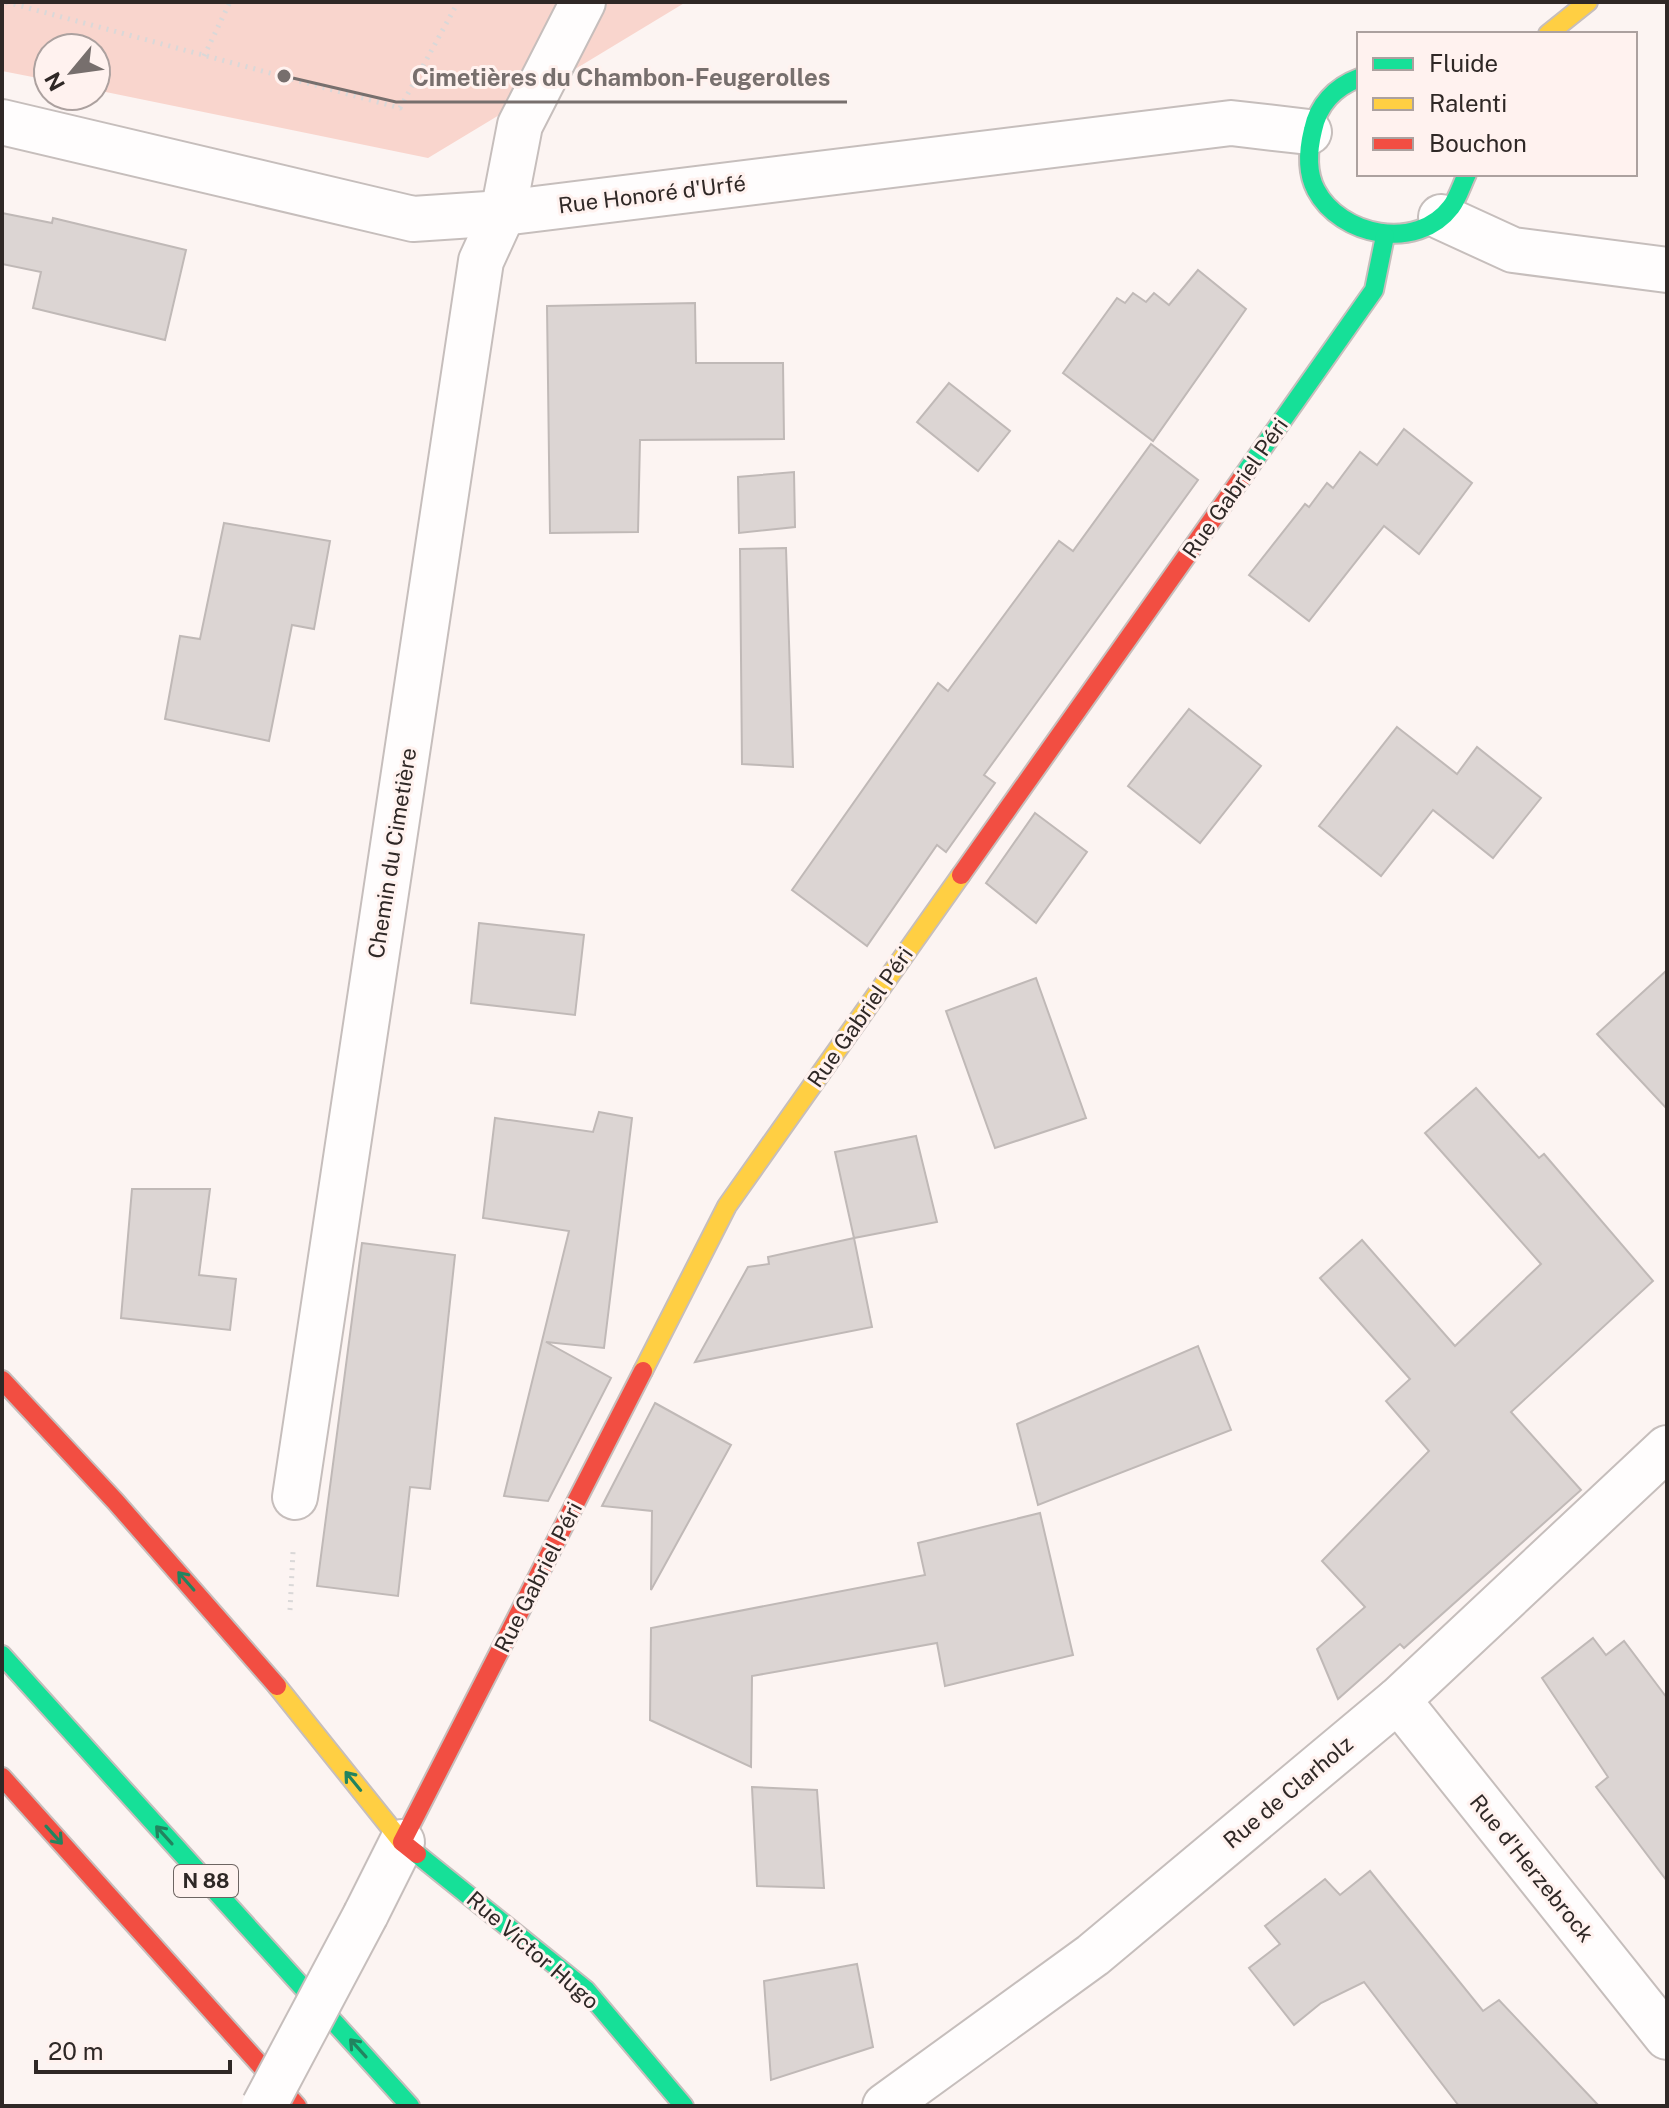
<svg xmlns="http://www.w3.org/2000/svg" width="1669" height="2108" font-family="'Public Sans',sans-serif">
	<style>
		.green { fill: #f9d5cd }
		.building { fill: #dcd5d3; stroke: #c0b9b7; stroke-width: 2 }
		.lines { fill: none; stroke-linecap: round; stroke-linejoin: round }
		.street-casing { stroke: #c6bebc; stroke-width: 48 }
		.fast-casing { stroke: #c6bebc; stroke-width: 22 }
		.slow-casing { stroke: #c6bebc; stroke-width: 22 }
		.jam-casing { stroke: #c6bebc; stroke-width: 22 }
		.path { stroke: #dad8d8; stroke-width: 5; stroke-dasharray: 2 6; stroke-linecap: butt }
		.street { stroke: #fffdfd; stroke-width: 44 }
		.fast { stroke: #16e098; stroke-width: 18 }
		.slow { stroke: #ffcf43; stroke-width: 18 }
		.jam { stroke: #f24e42; stroke-width: 18 }
		.street-bridge-casing { stroke: #c6bebc; stroke-width: 48; stroke-linecap: butt }
		.street-bridge { stroke: #fffdfd; stroke-width: 44 }
		.oneway { stroke: #22845f }
		.labels { text-anchor: middle; dominant-baseline: central; stroke-width: 6; stroke-linejoin: round; paint-order: stroke }
		.shield { fill: #fff2ef; stroke: #6d6562; stroke-width: 2 }
		.shield-label { font-size: 20px; font-weight: bold; fill: #2f2826 }
		.street-label { font-size: 22px; fill: #2f2826; stroke: #fff2ef }
		.leader { fill: none; stroke: #776f6d; stroke-width: 3 }
		.callout-dot { fill: #776f6d; stroke: #fff2ef; stroke-width: 3 }
		.callout-label { font-size: 24px; text-anchor: middle; font-weight: bold; fill: #776f6d; stroke: #fff2ef; stroke-width: 6; stroke-linejoin: round; paint-order: stroke }
	</style>
	<rect width="100%" height="100%" fill="#fcf4f2"/>
	<path class="green" d="M 2,2 L 686,2 L 428,158 L 96,90 L 96,48 L 48,48 L 48,80 L 2,71 Z"/>
	<g class="building">
		<path d="M 2,213 L 52,223 L 53,218 L 186,250 L 165,340 L 33,308 L 41,272 L 2,264 Z"/>
		<path d="M 1198,270 L 1246,309 L 1153,441 L 1063,373 L 1117,298 L 1125,303 L 1133,293 L 1146,302 L 1154,293 L 1169,305 Z"/>
		<path d="M 695,303 L 696,363 L 783,363 L 784,439 L 640,440 L 638,532 L 550,533 L 547,306 Z"/>
		<path d="M 949,383 L 1010,431 L 978,471 L 917,422 Z"/>
		<path d="M 1404,429 L 1472,483 L 1419,554 L 1384,526 L 1309,621 L 1249,575 L 1305,504 L 1309,507 L 1327,483 L 1333,488 L 1360,452 L 1377,465 Z"/>
		<path d="M 1151,444 L 1198,480 L 984,775 L 995,783 L 946,852 L 937,845 L 867,946 L 792,890 L 938,683 L 948,691 L 1059,541 L 1073,551 Z"/>
		<path d="M 794,472 L 795,527 L 739,533 L 738,477 Z"/>
		<path d="M 224,523 L 330,541 L 314,629 L 292,625 L 269,741 L 165,719 L 180,636 L 200,639 Z"/>
		<path d="M 786,548 L 793,767 L 742,764 L 740,549 Z"/>
		<path d="M 1189,709 L 1261,766 L 1200,843 L 1128,786 Z"/>
		<path d="M 1397,727 L 1457,774 L 1477,747 L 1541,798 L 1493,858 L 1433,810 L 1381,876 L 1319,826 Z"/>
		<path d="M 1035,813 L 1087,852 L 1036,923 L 986,883 Z"/>
		<path d="M 479,923 L 584,935 L 575,1015 L 471,1003 Z"/>
		<path d="M 1667,970 L 1667,1109 L 1597,1034 Z"/>
		<path d="M 1036,978 L 1086,1118 L 995,1148 L 946,1011 Z"/>
		<path d="M 1476,1088 L 1539,1158 L 1544,1154 L 1653,1281 L 1511,1412 L 1581,1490 L 1404,1648 L 1400,1644 L 1338,1699 L 1317,1649 L 1365,1607 L 1322,1561 L 1429,1451 L 1386,1401 L 1410,1379 L 1320,1278 L 1362,1240 L 1455,1346 L 1541,1264 L 1425,1133 Z"/>
		<path d="M 599,1112 L 632,1118 L 604,1348 L 546,1342 L 611,1378 L 548,1501 L 504,1496 L 569,1231 L 483,1218 L 495,1118 L 593,1132 Z"/>
		<path d="M 916,1136 L 937,1222 L 854,1238 L 835,1152 Z"/>
		<path d="M 132,1189 L 210,1189 L 199,1275 L 236,1279 L 230,1330 L 121,1318 Z"/>
		<path d="M 854,1238 L 872,1327 L 695,1362 L 748,1267 L 769,1264 L 768,1257 Z"/>
		<path d="M 362,1243 L 455,1255 L 430,1489 L 410,1487 L 398,1596 L 317,1586 Z"/>
		<path d="M 1198,1346 L 1231,1430 L 1038,1505 L 1017,1424 Z"/>
		<path d="M 655,1403 L 731,1445 L 651,1590 L 652,1511 L 602,1506 Z"/>
		<path d="M 1040,1513 L 1073,1655 L 945,1686 L 937,1643 L 752,1676 L 751,1767 L 650,1720 L 651,1628 L 925,1575 L 918,1543 Z"/>
		<path d="M 1593,1638 L 1606,1655 L 1624,1641 L 1667,1698 L 1667,1881 L 1596,1787 L 1608,1777 L 1542,1678 Z"/>
		<path d="M 752,1787 L 817,1790 L 824,1888 L 757,1886 Z"/>
		<path d="M 1370,1871 L 1483,2011 L 1499,2000 L 1599,2106 L 1459,2106 L 1364,1982 L 1321,2003 L 1294,2025 L 1249,1968 L 1280,1944 L 1265,1926 L 1325,1879 L 1340,1895 Z"/>
		<path d="M 857,1964 L 873,2047 L 771,2080 L 764,1981 Z"/>
	</g>
	<g class="lines">
		<defs>
			<g id="street">
				<path d="M 2,122 L 413,219 L 503,213 L 1231,123 L 1309,132"/>
				<path d="M 1441,217 L 1513,250 L 1667,270"/>
				<path d="M 295,1497 L 481,261 L 503,213 L 520,125 L 583,2"/>
				<path d="M 1398,1700 L 1667,2037"/>
				<path d="M 366,1914 L 402,1842"/>
				<path d="M 885,2106 L 1093,1955 L 1398,1700 L 1667,1448"/>
			</g>
			<g id="fast">
				<path d="M 1359,78 C 1335,87 1318,105 1313,130 C 1308,150 1306,171 1316,190 C 1340,236 1417,252 1451,207 C 1458,198 1462,184 1467,174"/>
				<path d="M 1241,479 L 1374,290 L 1385,236"/>
				<path d="M 2,1655 L 410,2106"/>
				<path d="M 417,1854 L 586,1990 L 684,2106"/>
			</g>
			<g id="slow">
				<path d="M 1548,34 L 1588,2"/>
				<path d="M 643,1371 L 727,1206 L 961,875"/>
				<path d="M 277,1686 L 402,1842"/>
			</g>
			<g id="jam">
				<path d="M 961,875 L 1241,479"/>
				<path d="M 2,1380 L 115,1501 L 277,1686"/>
				<path d="M 2,1777 L 297,2106"/>
				<path d="M 417,1854 L 402,1842 L 643,1371"/>
			</g>
		</defs>
		<use href="#street" class="street-casing"/>
		<use href="#fast" class="fast-casing"/>
		<use href="#slow" class="slow-casing"/>
		<use href="#jam" class="jam-casing"/>
		<g class="path">
			<path d="M 6,2 L 400,108 L 458,2"/>
			<path d="M 204,56 L 230,2"/>
			<path d="M 290,1610 L 293,1552"/>
		</g>
		<use href="#street" class="street"/>
		<use href="#fast" class="fast"/>
		<use href="#slow" class="slow"/>
		<use href="#jam" class="jam"/>
		<defs>
			<path id="street-bridge" d="M 264,2106 L 366,1914"/>
		</defs>
		<use href="#street-bridge" class="street-bridge-casing"/>
		<use href="#street-bridge" class="street-bridge"/>
	</g>
	<defs><path id="oneway-shaft" d="M-6 0H5M1.5-3L5.5 0L1.5 3" fill="none" stroke-width="1.6" stroke-linecap="round" stroke-linejoin="round" transform="scale(2)"/></defs>
	<g class="oneway">
		<use href="#oneway-shaft" transform="translate(186 1581) rotate(-131)"/>
		<use href="#oneway-shaft" transform="translate(353 1781) rotate(-129)"/>
		<use href="#oneway-shaft" transform="translate(54 1835) rotate(48)"/>
		<use href="#oneway-shaft" transform="translate(164 1835) rotate(-132)"/>
		<use href="#oneway-shaft" transform="translate(358 2048) rotate(-132)"/>
	</g>
	<g class="labels">
		<rect class="shield" x="174" y="1865" width="64" height="32" rx="6"/>
		<g class="shield-label">
			<text x="206" y="1881">N 88</text>
		</g>
		<g class="street-label">
			<text transform="translate(652 194) rotate(-7)">Rue Honoré d'Urfé</text>
			<text transform="translate(1235 488) rotate(-55)">Rue Gabriel Péri</text>
			<text transform="translate(392 853) rotate(-81)">Chemin du Cimetière</text>
			<text transform="translate(860 1017) rotate(-55)">Rue Gabriel Péri</text>
			<text transform="translate(538 1577) rotate(-63)">Rue Gabriel Péri</text>
			<text transform="translate(1288 1792) rotate(-40)">Rue de Clarholz</text>
			<text transform="translate(1532 1868) rotate(51)">Rue d'Herzebrock</text>
			<text transform="translate(533 1950) rotate(41)">Rue Victor Hugo</text>
		</g>
	</g>
	<path class="leader" d="M284 76L396 102H847"/>
	<circle class="callout-dot" cx="284" cy="76" r="8"/>
	<g class="callout-label">
		<text x="621" y="86">Cimetières du Chambon-Feugerolles</text>
	</g>
	<rect width="1669" height="2108" fill="none" stroke="#2f2826" stroke-width="8"/>
	<rect x="1357" y="32" width="280" height="144" fill="#fff2ef" stroke="#aca19f" stroke-width="2"/>
	<rect x="1373" y="58" width="40" height="12" fill="#16e098" stroke="#aca19f" stroke-width="2"/>
	<text x="1429" y="72" font-size="24" fill="#2f2826">Fluide</text>
	<rect x="1373" y="98" width="40" height="12" fill="#ffcf43" stroke="#aca19f" stroke-width="2"/>
	<text x="1429" y="112" font-size="24" fill="#2f2826">Ralenti</text>
	<rect x="1373" y="138" width="40" height="12" fill="#f24e42" stroke="#aca19f" stroke-width="2"/>
	<text x="1429" y="152" font-size="24" fill="#2f2826">Bouchon</text>
	<g transform="translate(72 72) rotate(241)"><circle r="38" fill="#fff2ef" stroke="#aca19f" stroke-width="2"/>
	<path d="M0-6L14 30L0 20L-14 30Z" fill="#776f6d"/>
	<text y="-12" font-size="22" font-weight="bold" text-anchor="middle" fill="#2f2826">N</text>
	</g>
	<path d="M36 2060v12h194v-12" fill="none" stroke="#2f2826" stroke-width="4"/>
	<text x="48" y="2060" font-size="24" fill="#2f2826" stroke="#fff2ef" stroke-width="6" paint-order="stroke">20 m</text>
</svg>
